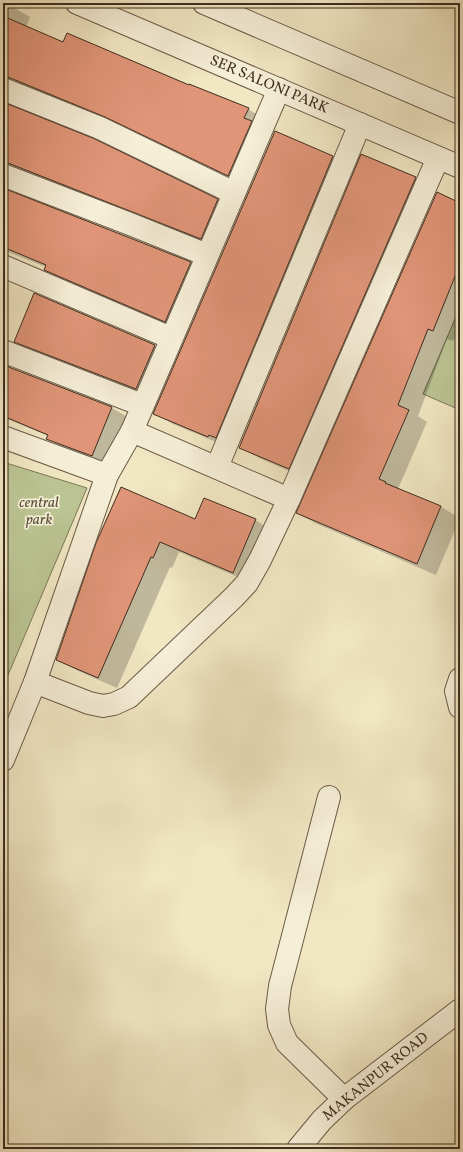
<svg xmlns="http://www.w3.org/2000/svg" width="463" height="1152" font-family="Vollkorn,serif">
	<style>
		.green { fill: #bbc593; stroke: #7c7858 }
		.shadow { fill: #0003 }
		.building { fill: #e09578; stroke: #3e2c1e }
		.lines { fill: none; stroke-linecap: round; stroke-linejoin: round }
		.minor-casing { stroke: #6b5b47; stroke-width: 24 }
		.tertiary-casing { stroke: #6b5b47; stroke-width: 24 }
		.minor { stroke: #f6efd8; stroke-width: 22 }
		.tertiary { stroke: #f6efd8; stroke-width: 22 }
		.labels { text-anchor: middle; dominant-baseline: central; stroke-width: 3.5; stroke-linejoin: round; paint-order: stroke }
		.street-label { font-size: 15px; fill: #3e2c1e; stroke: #f6efd8 }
		.park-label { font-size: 15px; font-style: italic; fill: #5d523b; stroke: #f6efd8 }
	</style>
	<rect width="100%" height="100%" fill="#f1e7c3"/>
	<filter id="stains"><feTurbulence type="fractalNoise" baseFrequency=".005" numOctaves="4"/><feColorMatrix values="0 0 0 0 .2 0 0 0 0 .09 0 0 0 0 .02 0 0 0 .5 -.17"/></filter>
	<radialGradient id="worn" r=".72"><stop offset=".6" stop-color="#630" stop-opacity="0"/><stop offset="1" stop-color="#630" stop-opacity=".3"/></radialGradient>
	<g class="green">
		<path d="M 460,307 L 460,410 L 423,394 Z"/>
		<path d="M 3,462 L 87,488 L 3,687 Z"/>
	</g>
	<g class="shadow">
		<path d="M 3,3 L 11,6 L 30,17 L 26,27 L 64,44 L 190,86 L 248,109 L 267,120 L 247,186 L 126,127 L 28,88 L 10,102 L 12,107 L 95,140 L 218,200 L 237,211 L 220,249 L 10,189 L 12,193 L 191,263 L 210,274 L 185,332 L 65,281 L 45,270 L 46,267 L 3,250 Z"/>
		<path d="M 275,132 L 333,157 L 352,168 L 228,447 L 173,424 L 154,413 Z"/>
		<path d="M 416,178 L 435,189 L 308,479 L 259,458 L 240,447 Z"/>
		<path d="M 460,204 L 460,323 L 453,341 L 447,339 L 418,416 L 427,422 L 398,489 L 441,507 L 460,518 L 436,575 L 317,524 L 297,513 Z"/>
		<path d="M 35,294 L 155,346 L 170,354 L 151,397 L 30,350 L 15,341 Z"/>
		<path d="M 7,367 L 112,408 L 126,416 L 106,464 L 62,447 L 47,438 L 48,436 L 3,417 L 3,375 Z"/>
		<path d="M 196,520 L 255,520 L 274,531 L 252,583 L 179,552 L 172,568 L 170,567 L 117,688 L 76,670 L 57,659 L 97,544 Z"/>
	</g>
	<g class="building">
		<path d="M 3,16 L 63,42 L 67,33 L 189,85 L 189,84 L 249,108 L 244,118 L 252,121 L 228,176 L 105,117 L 8,77 L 3,77 Z"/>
		<path d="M 3,102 L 95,139 L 218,199 L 201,239 L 8,163 L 3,163 Z"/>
		<path d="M 275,131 L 333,156 L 216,438 L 209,435 L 208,437 L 153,414 Z"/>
		<path d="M 361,154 L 416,177 L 289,469 L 239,448 Z"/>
		<path d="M 3,188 L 191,262 L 165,322 L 44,270 L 46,265 L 3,247 Z"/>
		<path d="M 437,192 L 460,203 L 460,264 L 433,331 L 428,329 L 398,405 L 409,410 L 379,479 L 386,482 L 385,483 L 441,506 L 417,564 L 296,513 Z"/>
		<path d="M 34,293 L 155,345 L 136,389 L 14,342 Z"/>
		<path d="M 6,366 L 112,407 L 92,456 L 46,439 L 48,435 L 3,416 L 3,373 Z"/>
		<path d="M 121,487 L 195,519 L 204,498 L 256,519 L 233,573 L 160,542 L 153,558 L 151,557 L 98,678 L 56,660 L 96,543 Z"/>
	</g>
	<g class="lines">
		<defs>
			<g id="minor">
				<path d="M 3,89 L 100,128 L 234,193"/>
				<path d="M 3,175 L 130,224 L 207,255"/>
				<path d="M 3,266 L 171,338"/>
				<path d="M 3,351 L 142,405"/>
				<path d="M 132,431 L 289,499"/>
				<path d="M 3,437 L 107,475"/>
				<path d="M 217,467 L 360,124"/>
				<path d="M 460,679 L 456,691 L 460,707"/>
				<path d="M 35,682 L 89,703 L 103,706 L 114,704 L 129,697 L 234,597 L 247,583 L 260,560 L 289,499 L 438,158"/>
				<path d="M 3,760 L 35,682 L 107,475 L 132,431 L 279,89"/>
				<path d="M 329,797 L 280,986 L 277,1009 L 279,1025 L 287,1043 L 344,1099"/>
				<path d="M 298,1149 L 322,1120 L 344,1099 L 460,1010"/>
			</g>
			<g id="tertiary">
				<path d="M 77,3 L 460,167"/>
				<path d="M 204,3 L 460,113"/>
			</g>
		</defs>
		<use href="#minor" class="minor-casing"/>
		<use href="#tertiary" class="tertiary-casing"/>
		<use href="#minor" class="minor"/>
		<use href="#tertiary" class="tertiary"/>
	</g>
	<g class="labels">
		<g class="street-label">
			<text transform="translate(269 85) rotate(23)">SER SALONI PARK</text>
			<text transform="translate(376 1077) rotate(-39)">MAKANPUR ROAD</text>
		</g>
		<g class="park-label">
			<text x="39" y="503">central<tspan x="39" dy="17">park</tspan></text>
		</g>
	</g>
	<rect width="463" height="1152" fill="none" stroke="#f1e7c3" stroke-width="16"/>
	<rect x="4" y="4" width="455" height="1144" fill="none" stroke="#3e2c1e" stroke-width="2"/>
	<rect x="8" y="8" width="447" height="1136" fill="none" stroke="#3e2c1e"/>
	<rect width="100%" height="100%" filter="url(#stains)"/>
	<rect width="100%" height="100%" fill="url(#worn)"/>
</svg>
